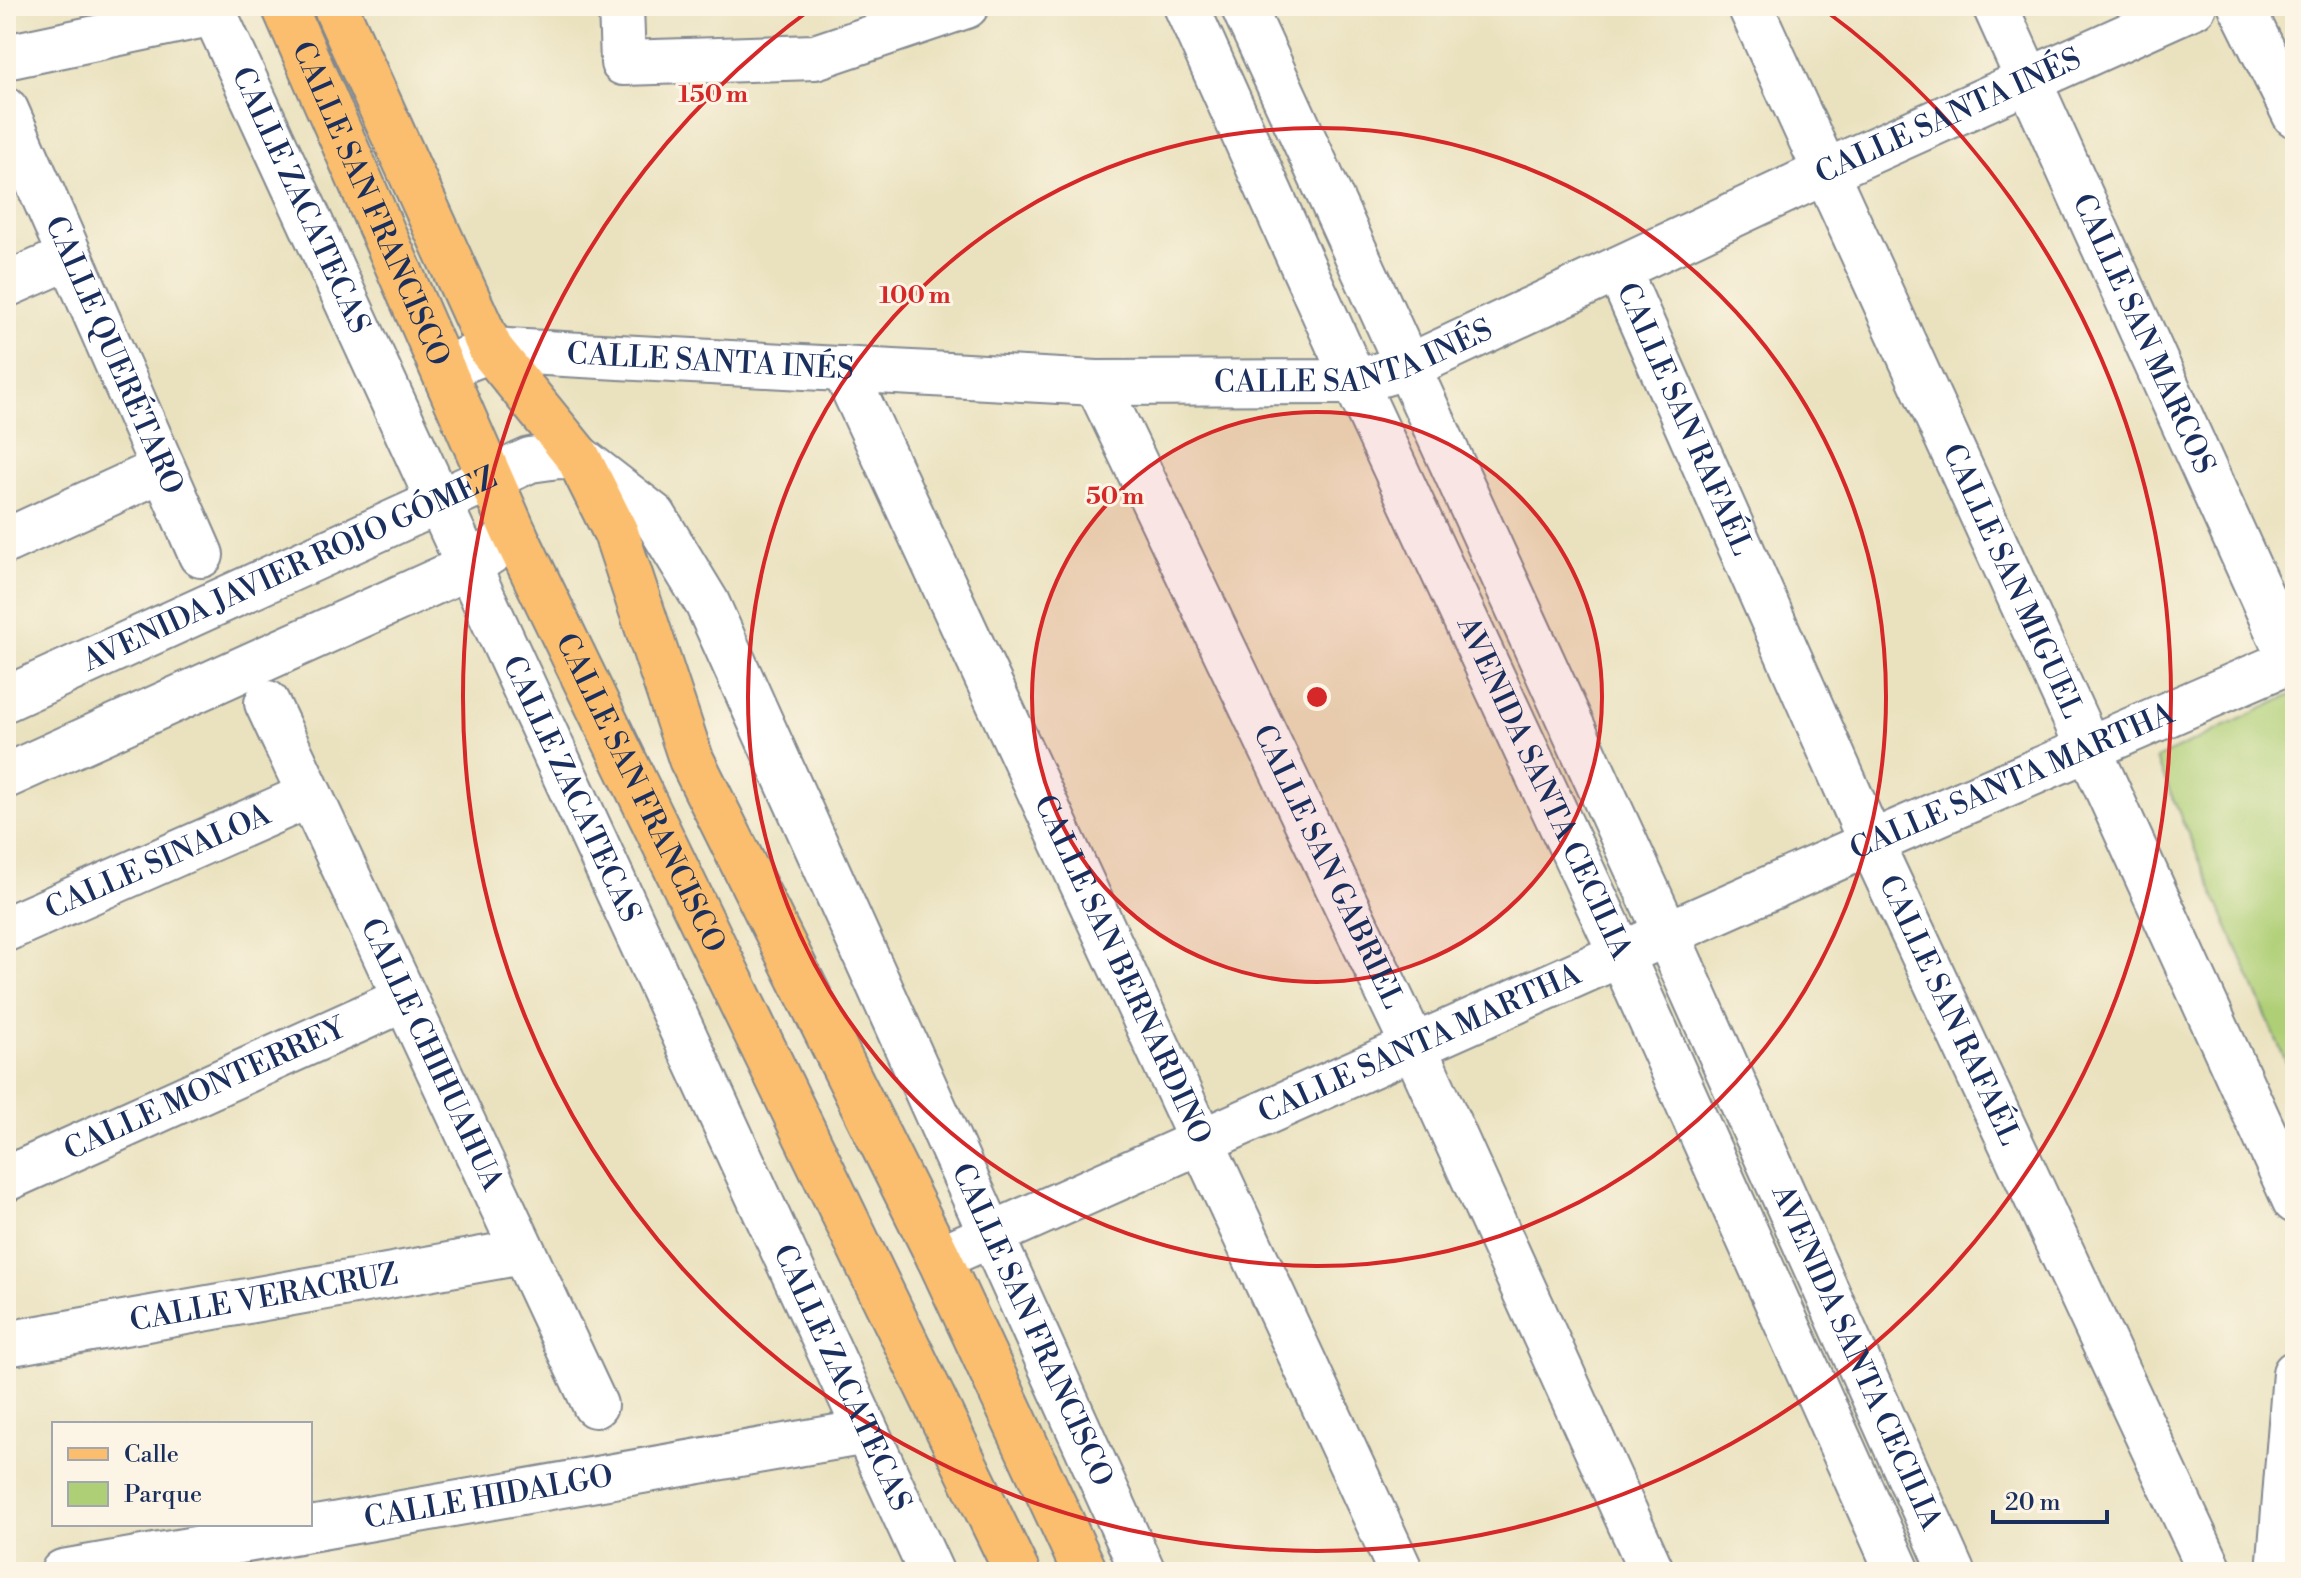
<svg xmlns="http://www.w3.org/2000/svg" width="2301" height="1578" font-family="'Libre Bodoni',serif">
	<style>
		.green { fill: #afcf76; stroke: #657f6a; stroke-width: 2 }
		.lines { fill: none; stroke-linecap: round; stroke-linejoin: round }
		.minor-casing { stroke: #82888e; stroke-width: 48 }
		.major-casing { stroke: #82888e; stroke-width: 48 }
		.minor { stroke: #fff; stroke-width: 44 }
		.major { stroke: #fabe6e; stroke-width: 44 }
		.ring { fill: none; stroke: #d62828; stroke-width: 4 }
		.labels { text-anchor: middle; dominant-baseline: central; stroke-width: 6; stroke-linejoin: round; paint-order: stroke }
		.street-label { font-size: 30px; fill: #1b2f5e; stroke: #fcf5e5 }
		.centre { fill: #d62828; stroke: #fcf5e5; stroke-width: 4 }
		.ring-label { font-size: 24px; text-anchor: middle; font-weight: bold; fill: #d62828; stroke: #fcf5e5; stroke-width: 6; stroke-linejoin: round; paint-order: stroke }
	</style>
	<rect width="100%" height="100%" fill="#fcf5e5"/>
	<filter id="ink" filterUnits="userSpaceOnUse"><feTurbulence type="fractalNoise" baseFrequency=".0125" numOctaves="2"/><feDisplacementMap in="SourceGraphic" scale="16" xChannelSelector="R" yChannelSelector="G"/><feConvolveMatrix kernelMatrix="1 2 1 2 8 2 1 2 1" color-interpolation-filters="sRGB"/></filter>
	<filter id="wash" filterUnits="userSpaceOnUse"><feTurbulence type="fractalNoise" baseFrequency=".006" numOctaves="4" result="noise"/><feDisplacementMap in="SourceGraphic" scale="32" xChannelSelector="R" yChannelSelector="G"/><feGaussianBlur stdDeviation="1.8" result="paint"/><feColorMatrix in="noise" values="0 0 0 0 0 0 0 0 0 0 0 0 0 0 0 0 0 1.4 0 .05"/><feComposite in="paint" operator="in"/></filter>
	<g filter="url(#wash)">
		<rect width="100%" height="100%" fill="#eae2bf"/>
		<path class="green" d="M 2295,693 L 2295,1083 L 2156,759 Z"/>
	</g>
	<g filter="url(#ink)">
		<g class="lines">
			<defs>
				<g id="minor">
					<path id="s1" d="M 211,6 L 931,1572"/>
					<path d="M 621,6 L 623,63 L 815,57 L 966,6"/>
					<path id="s2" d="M 1186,6 L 1355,382 L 1622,956 L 1898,1572"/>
					<path id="s3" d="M 1243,6 L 1667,934 L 1952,1572"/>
					<path id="s4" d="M 1750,6 L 2295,1201"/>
					<path id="s5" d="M 1995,6 L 2291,661"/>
					<path d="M 2241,6 L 2295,115"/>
					<path d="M 6,57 L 214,13"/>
					<path id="s6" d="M 6,110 L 201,555"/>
					<path id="s7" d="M 1618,269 L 1871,843 L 2211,1572"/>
					<path d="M 6,285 L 70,257"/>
					<path id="s8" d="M 444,368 L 491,350 L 1097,383 L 1355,382 L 1410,366 L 1825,172 L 2194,6"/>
					<path id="s9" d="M 844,369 L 1401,1572"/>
					<path id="s10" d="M 1097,383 L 1415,1049 L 1652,1572"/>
					<path d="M 6,541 L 163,469"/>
					<path id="s11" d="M 6,699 L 530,460 L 558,456 L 578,457 L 654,516 L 707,603 L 1143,1572"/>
					<path id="s12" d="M 267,703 L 595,1405"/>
					<path d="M 6,776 L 468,567 L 515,535"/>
					<path id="s13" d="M 6,929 L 310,795"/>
					<path id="s14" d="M 6,1179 L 405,999"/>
					<path id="s15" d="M 939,1258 L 1871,843 L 2295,659"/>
					<path id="s16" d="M 6,1344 L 522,1252"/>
					<path id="s17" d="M 63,1572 L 866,1432"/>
					<path d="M 2279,1572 L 2295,1373"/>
				</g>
				<g id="major">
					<path id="s18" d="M 284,6 L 515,535 L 1017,1572"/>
					<path d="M 335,6 L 491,350 L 578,457 L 616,533 L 691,759 L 939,1258 L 1085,1572"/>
				</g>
			</defs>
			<use href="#minor" class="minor-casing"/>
			<use href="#major" class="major-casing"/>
			<use href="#minor" class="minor"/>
			<use href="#major" class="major"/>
		</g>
	</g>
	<circle cx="1317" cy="697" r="285" fill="#d62828" fill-opacity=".12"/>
	<g class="ring">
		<circle cx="1317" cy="697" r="285"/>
		<circle cx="1317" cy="697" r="569"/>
		<path d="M1819 6A854 854 0 1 1 815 6"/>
	</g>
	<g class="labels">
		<g class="street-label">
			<text stroke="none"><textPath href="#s8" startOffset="1566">CALLE SANTA INÉS</textPath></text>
			<text stroke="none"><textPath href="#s1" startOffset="214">CALLE ZACATECAS</textPath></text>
			<text stroke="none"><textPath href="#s18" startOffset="216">CALLE SAN FRANCISCO</textPath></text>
			<text stroke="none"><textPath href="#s5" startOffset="360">CALLE SAN MARCOS</textPath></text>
			<text stroke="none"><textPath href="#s8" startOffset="918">CALLE SANTA INÉS</textPath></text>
			<text stroke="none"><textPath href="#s6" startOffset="268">CALLE QUERÉTARO</textPath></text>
			<text stroke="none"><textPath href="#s8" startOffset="270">CALLE SANTA INÉS</textPath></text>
			<text stroke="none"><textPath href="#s7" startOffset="164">CALLE SAN RAFAÉL</textPath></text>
			<text stroke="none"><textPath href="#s11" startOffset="312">AVENIDA JAVIER ROJO GÓMEZ</textPath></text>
			<text stroke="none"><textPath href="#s4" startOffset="632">CALLE SAN MIGUEL</textPath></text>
			<text stroke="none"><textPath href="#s15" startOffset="1174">CALLE SANTA MARTHA</textPath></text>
			<text stroke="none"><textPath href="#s2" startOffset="860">AVENIDA SANTA CECILIA</textPath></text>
			<text stroke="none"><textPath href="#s1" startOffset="862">CALLE ZACATECAS</textPath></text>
			<text stroke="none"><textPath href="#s18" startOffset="864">CALLE SAN FRANCISCO</textPath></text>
			<text stroke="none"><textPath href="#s13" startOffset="166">CALLE SINALOA</textPath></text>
			<text stroke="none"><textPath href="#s10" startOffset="536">CALLE SAN GABRIEL</textPath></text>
			<text stroke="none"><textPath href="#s9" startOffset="662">CALLE SAN BERNARDINO</textPath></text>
			<text stroke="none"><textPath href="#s7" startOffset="812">CALLE SAN RAFAÉL</textPath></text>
			<text stroke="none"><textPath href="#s15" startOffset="526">CALLE SANTA MARTHA</textPath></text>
			<text stroke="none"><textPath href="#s12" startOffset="388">CALLE CHIHUAHUA</textPath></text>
			<text stroke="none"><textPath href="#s14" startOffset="218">CALLE MONTERREY</textPath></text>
			<text stroke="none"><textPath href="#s16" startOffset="262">CALLE VERACRUZ</textPath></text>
			<text stroke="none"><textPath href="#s11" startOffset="1614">CALLE SAN FRANCISCO</textPath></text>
			<text stroke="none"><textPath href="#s3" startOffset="1484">AVENIDA SANTA CECILIA</textPath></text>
			<text stroke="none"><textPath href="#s1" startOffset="1510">CALLE ZACATECAS</textPath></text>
			<text stroke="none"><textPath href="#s17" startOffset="432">CALLE HIDALGO</textPath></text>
		</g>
	</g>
	<circle cx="1317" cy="697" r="12" class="centre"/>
	<g class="ring-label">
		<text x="713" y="102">150 m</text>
		<text x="915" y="303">100 m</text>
		<text x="1115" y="504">50 m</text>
	</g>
	<rect width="2301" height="1578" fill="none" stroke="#fcf5e5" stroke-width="32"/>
	<rect x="52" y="1422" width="260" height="104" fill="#fcf5e5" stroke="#a2a6af" stroke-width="2"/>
	<rect x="68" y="1448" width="40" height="12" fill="#fabe6e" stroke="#a2a6af" stroke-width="2"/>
	<text x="124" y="1462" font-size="24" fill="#1b2f5e">Calle</text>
	<rect x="68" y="1482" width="40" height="24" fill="#afcf76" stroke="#a2a6af" stroke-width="2"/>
	<text x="124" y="1502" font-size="24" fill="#1b2f5e">Parque</text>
	<path d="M1993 1510v12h114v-12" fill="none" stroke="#1b2f5e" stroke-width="4"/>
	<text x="2005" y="1510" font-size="24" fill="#1b2f5e" stroke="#fcf5e5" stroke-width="6" paint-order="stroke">20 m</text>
</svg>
